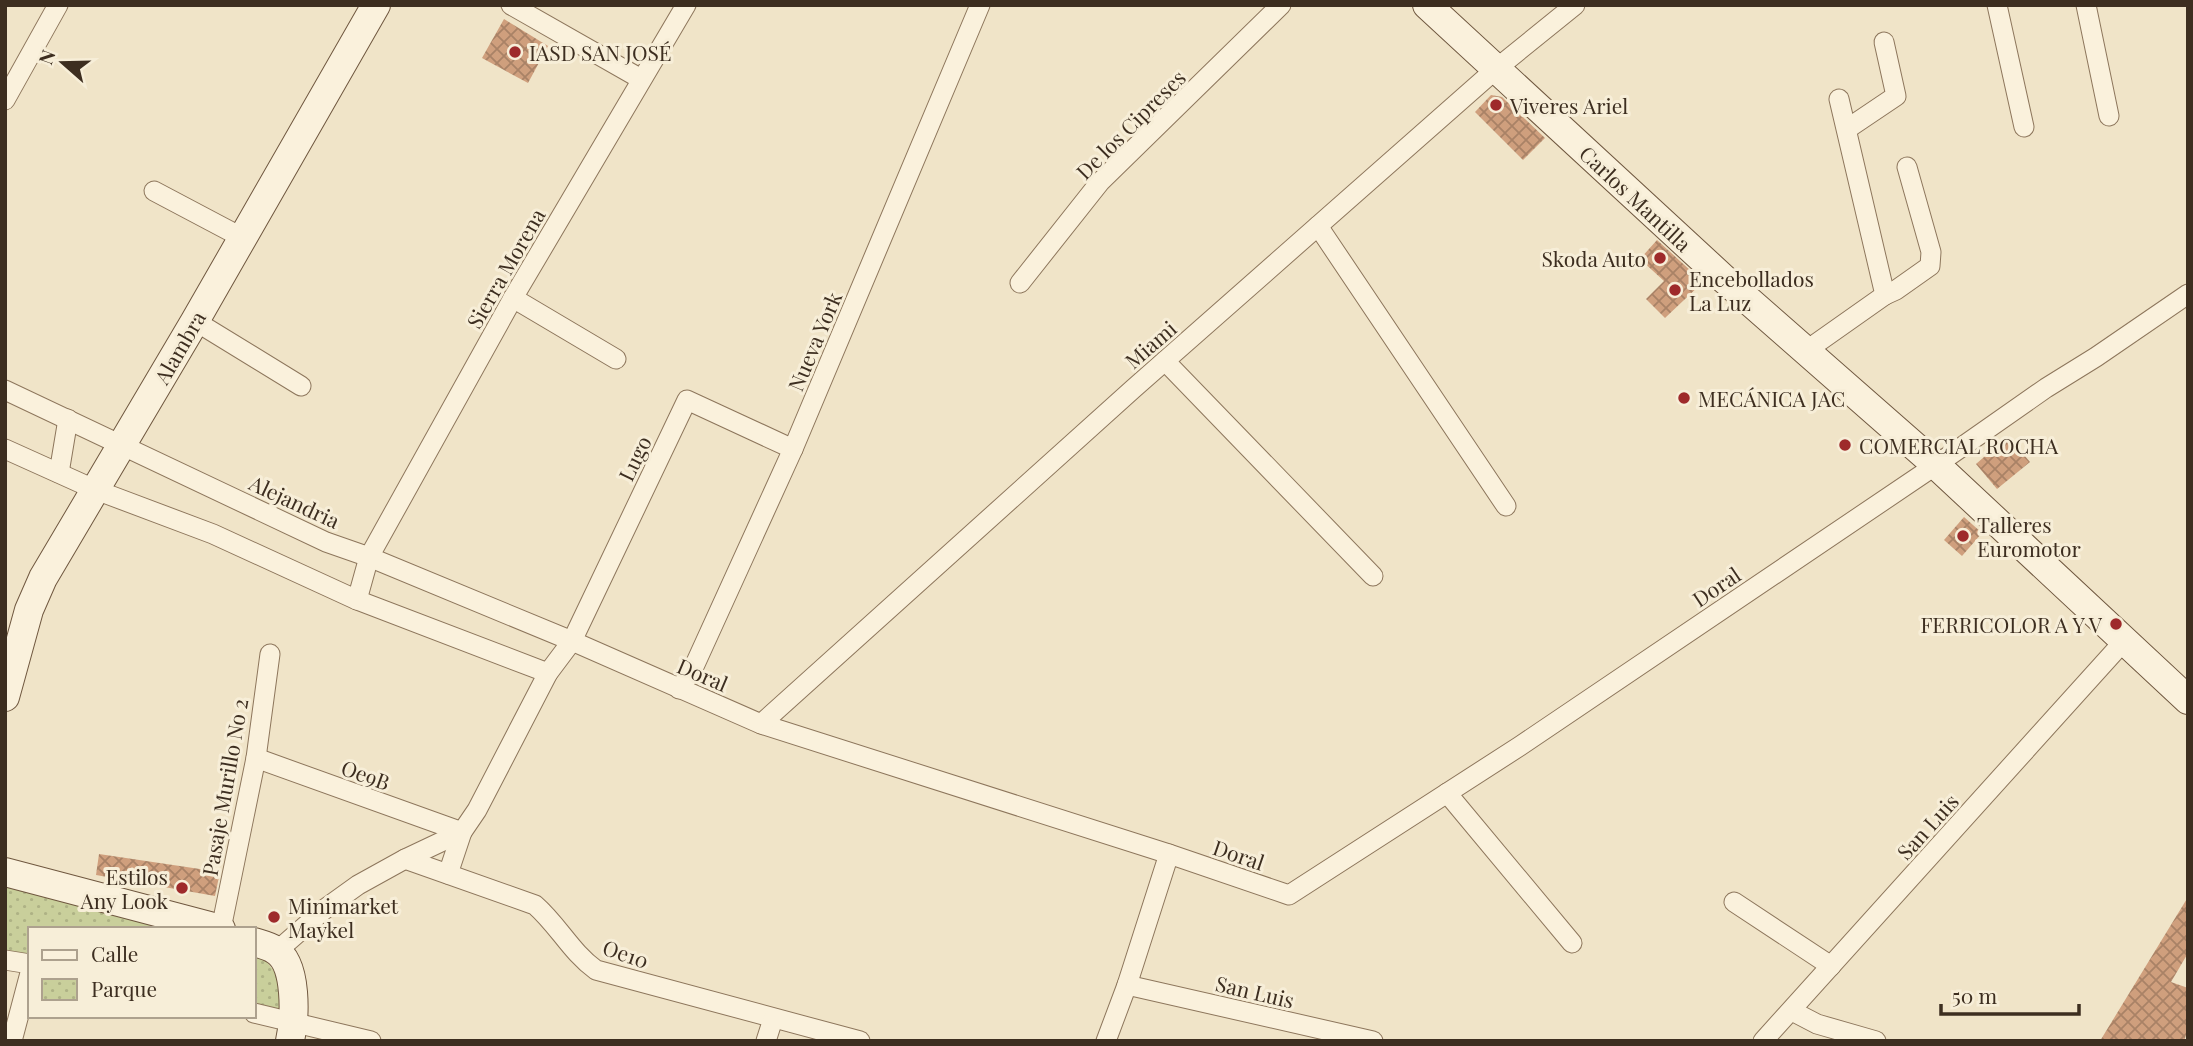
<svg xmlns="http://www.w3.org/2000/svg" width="2193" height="1046" font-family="'Playfair Display',serif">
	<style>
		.park { fill: url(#park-dots) }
		.building { fill: url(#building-cross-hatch) }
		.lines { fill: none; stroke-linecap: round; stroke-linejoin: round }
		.street-casing { stroke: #8d765c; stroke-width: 21 }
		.secondary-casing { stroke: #6f573f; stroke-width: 30 }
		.street { stroke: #faf1dc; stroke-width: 19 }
		.secondary { stroke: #faf1dc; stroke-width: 28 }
		.poi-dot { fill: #9e2a2b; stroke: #f7eed8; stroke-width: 2.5 }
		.labels { text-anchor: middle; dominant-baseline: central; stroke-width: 6; stroke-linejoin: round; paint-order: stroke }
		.poi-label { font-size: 21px; fill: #3d2e20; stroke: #f7eed8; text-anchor: start }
		.street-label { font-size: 21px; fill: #3d2e20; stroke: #f7eed8 }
	</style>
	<defs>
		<pattern id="park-dots" width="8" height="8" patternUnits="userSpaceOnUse" patternTransform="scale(1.75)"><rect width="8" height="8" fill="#c9cf9b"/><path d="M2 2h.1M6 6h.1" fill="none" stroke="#aeb285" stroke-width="1.8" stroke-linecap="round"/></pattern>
		<pattern id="building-cross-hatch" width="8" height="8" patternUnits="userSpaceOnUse" patternTransform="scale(1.75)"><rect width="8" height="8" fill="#cf9f7d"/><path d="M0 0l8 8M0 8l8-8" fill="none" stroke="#a98266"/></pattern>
	</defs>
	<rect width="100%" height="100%" fill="#f0e4c8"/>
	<g class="park">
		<path d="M 5,882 L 182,929 L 30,929 L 30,962 L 5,956 Z"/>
		<path d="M 254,950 C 280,972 283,984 286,1018 L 254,1011 Z"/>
	</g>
	<g class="building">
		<path d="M 504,19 L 548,46 L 528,83 L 482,58 Z"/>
		<path d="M 1491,95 L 1502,97 L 1545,138 L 1523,160 L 1475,112 Z"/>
		<path d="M 1657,240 L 1703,282 L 1665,318 L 1646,299 L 1664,281 L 1640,259 Z"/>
		<path d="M 2008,436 L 2030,462 L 1997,489 L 1976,464 Z"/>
		<path d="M 1964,517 L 1982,533 L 1962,556 L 1944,540 Z"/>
		<path d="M 99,854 L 220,872 L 215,896 L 96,875 Z"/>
		<path d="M 2188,897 L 2188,953 L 2171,982 L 2188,988 L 2188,1029 L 2184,1041 L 2100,1041 Z"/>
	</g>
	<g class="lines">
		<defs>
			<g id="street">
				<path d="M 511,5 L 641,79"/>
				<path d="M 1997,5 L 2024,127"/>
				<path d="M 2086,5 L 2109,116"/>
				<path d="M 5,100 L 58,5"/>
				<path d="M 1847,129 L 1896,96 L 1884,42"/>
				<path d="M 154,191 L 241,237"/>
				<path d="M 1318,226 L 1506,506"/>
				<path d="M 1020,283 L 1100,182 L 1281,5"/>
				<path d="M 1885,295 L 1896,290 L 1930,266 L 1931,252 L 1907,167"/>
				<path d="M 513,298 L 616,359"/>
				<path d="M 195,321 L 301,386"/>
				<path d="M 1807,350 L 1885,295 L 1839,99"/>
				<path d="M 1165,361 L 1373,576"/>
				<path d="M 5,390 L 326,542 L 369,557 L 572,641 L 761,724 L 1169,854 L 1289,895 L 1520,746 L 1936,465 L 2046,388 L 2096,357 L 2188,294"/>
				<path d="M 5,449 L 96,490 L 213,534 L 357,600 L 548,673"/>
				<path d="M 59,473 L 68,419"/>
				<path d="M 357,600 L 369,557 L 513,298 L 686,5"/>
				<path d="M 679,689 L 692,671 L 793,449 L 980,5"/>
				<path d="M 761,724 L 1133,389 L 1496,69 L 1575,5"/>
				<path d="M 256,758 L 462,832 L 448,874"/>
				<path d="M 1447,793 L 1572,943"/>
				<path d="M 405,859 L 535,905 C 558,925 571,952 596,970 L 860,1041"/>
				<path d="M 1734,902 L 1831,966"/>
				<path d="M 221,929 L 256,758 L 270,654"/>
				<path d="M 277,951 L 326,908 L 358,885 L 405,859 L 462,832 L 477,810 L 548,673 L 572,641 L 687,400 L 793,449"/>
				<path d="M 5,960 L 30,964"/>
				<path d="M 1127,985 L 1373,1041"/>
				<path d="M 1792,1011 L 1817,1024 L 1876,1041"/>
				<path d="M 254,1013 L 371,1041"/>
				<path d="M 12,1041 L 30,973"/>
				<path d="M 766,1041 L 773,1019"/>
				<path d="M 1106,1041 L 1127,985 L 1169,854"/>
				<path d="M 1763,1041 L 2124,641"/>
			</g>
			<g id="secondary">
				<path d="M 1427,5 L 1724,279 L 1936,465 L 2188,700"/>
				<path d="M 5,697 L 29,610 L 43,578 L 195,321 L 376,5"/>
				<path d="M 5,872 L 221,929"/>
				<path d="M 254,942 C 260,944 269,946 275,950 C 298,964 295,1018 290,1041"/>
			</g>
		</defs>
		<use href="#street" class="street-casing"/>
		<use href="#secondary" class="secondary-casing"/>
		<use href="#street" class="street"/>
		<use href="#secondary" class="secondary"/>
	</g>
	<g class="poi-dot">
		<circle cx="515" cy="52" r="7"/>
		<circle cx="1496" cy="105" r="7"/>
		<circle cx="1660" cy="258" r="7"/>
		<circle cx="1675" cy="290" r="7"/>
		<circle cx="1684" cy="398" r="7"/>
		<circle cx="1845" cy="445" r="7"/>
		<circle cx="1963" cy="536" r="7"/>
		<circle cx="2116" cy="624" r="7"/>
		<circle cx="182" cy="888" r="7"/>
		<circle cx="274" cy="917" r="7"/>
	</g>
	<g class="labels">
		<g class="poi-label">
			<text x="529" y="52">IASD SAN JOSÉ</text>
			<text x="1510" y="105">Viveres Ariel</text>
			<text x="1646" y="258" text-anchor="end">Skoda Auto</text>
			<text x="1689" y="278">Encebollados<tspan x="1689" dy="24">La Luz</tspan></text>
			<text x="1698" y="398">MECÁNICA JAC</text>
			<text x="1859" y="445">COMERCIAL ROCHA</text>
			<text x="1977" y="524">Talleres<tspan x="1977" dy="24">Euromotor</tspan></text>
			<text x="2102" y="624" text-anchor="end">FERRICOLOR A Y V</text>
			<text x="168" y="876" text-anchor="end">Estilos<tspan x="168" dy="24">Any Look</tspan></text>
			<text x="288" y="905">Minimarket<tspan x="288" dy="24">Maykel</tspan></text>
		</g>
		<g class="street-label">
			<text transform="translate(1130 124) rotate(-45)">De los Cipreses</text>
			<text transform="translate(1636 198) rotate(43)">Carlos Mantilla</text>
			<text transform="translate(505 268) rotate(-60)">Sierra Morena</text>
			<text transform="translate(814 341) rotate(-67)">Nueva York</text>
			<text transform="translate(1150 344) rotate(-41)">Miami</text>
			<text transform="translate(179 347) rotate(-60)">Alambra</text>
			<text transform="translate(634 458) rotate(-64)">Lugo</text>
			<text transform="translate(295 501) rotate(25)">Alejandria</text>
			<text transform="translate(1716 586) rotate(-34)">Doral</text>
			<text transform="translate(703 674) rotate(23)">Doral</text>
			<text transform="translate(366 774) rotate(20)">Oe9B</text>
			<text transform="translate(224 787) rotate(-80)">Pasaje Murillo No 2</text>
			<text transform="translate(1927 826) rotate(-48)">San Luis</text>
			<text transform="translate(1239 854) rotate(19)">Doral</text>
			<text transform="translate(626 953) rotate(19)">Oe10</text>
			<text transform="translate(1255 991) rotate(13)">San Luis</text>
		</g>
	</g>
	<rect width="2193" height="1046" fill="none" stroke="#3d2e20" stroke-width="14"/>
	<rect x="28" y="927" width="228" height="91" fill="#f7eed8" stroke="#ada18e" stroke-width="2"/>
	<rect x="42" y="950" width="35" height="10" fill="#faf1dc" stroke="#ada18e" stroke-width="2"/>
	<text x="91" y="962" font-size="21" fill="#3d2e20">Calle</text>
	<rect x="42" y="979" width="35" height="21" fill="url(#park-dots)" stroke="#ada18e" stroke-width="2"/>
	<text x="91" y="997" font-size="21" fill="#3d2e20">Parque</text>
	<g transform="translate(63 63) rotate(290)" stroke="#f7eed8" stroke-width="5" paint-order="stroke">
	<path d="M0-5L12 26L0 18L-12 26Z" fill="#3d2e20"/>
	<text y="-10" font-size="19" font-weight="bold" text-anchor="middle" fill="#3d2e20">N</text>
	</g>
	<path d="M1941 1004v10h138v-10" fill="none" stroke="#3d2e20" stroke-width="3.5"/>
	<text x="1952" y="1004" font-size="21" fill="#3d2e20" stroke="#f7eed8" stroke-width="5" paint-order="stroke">50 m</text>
</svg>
